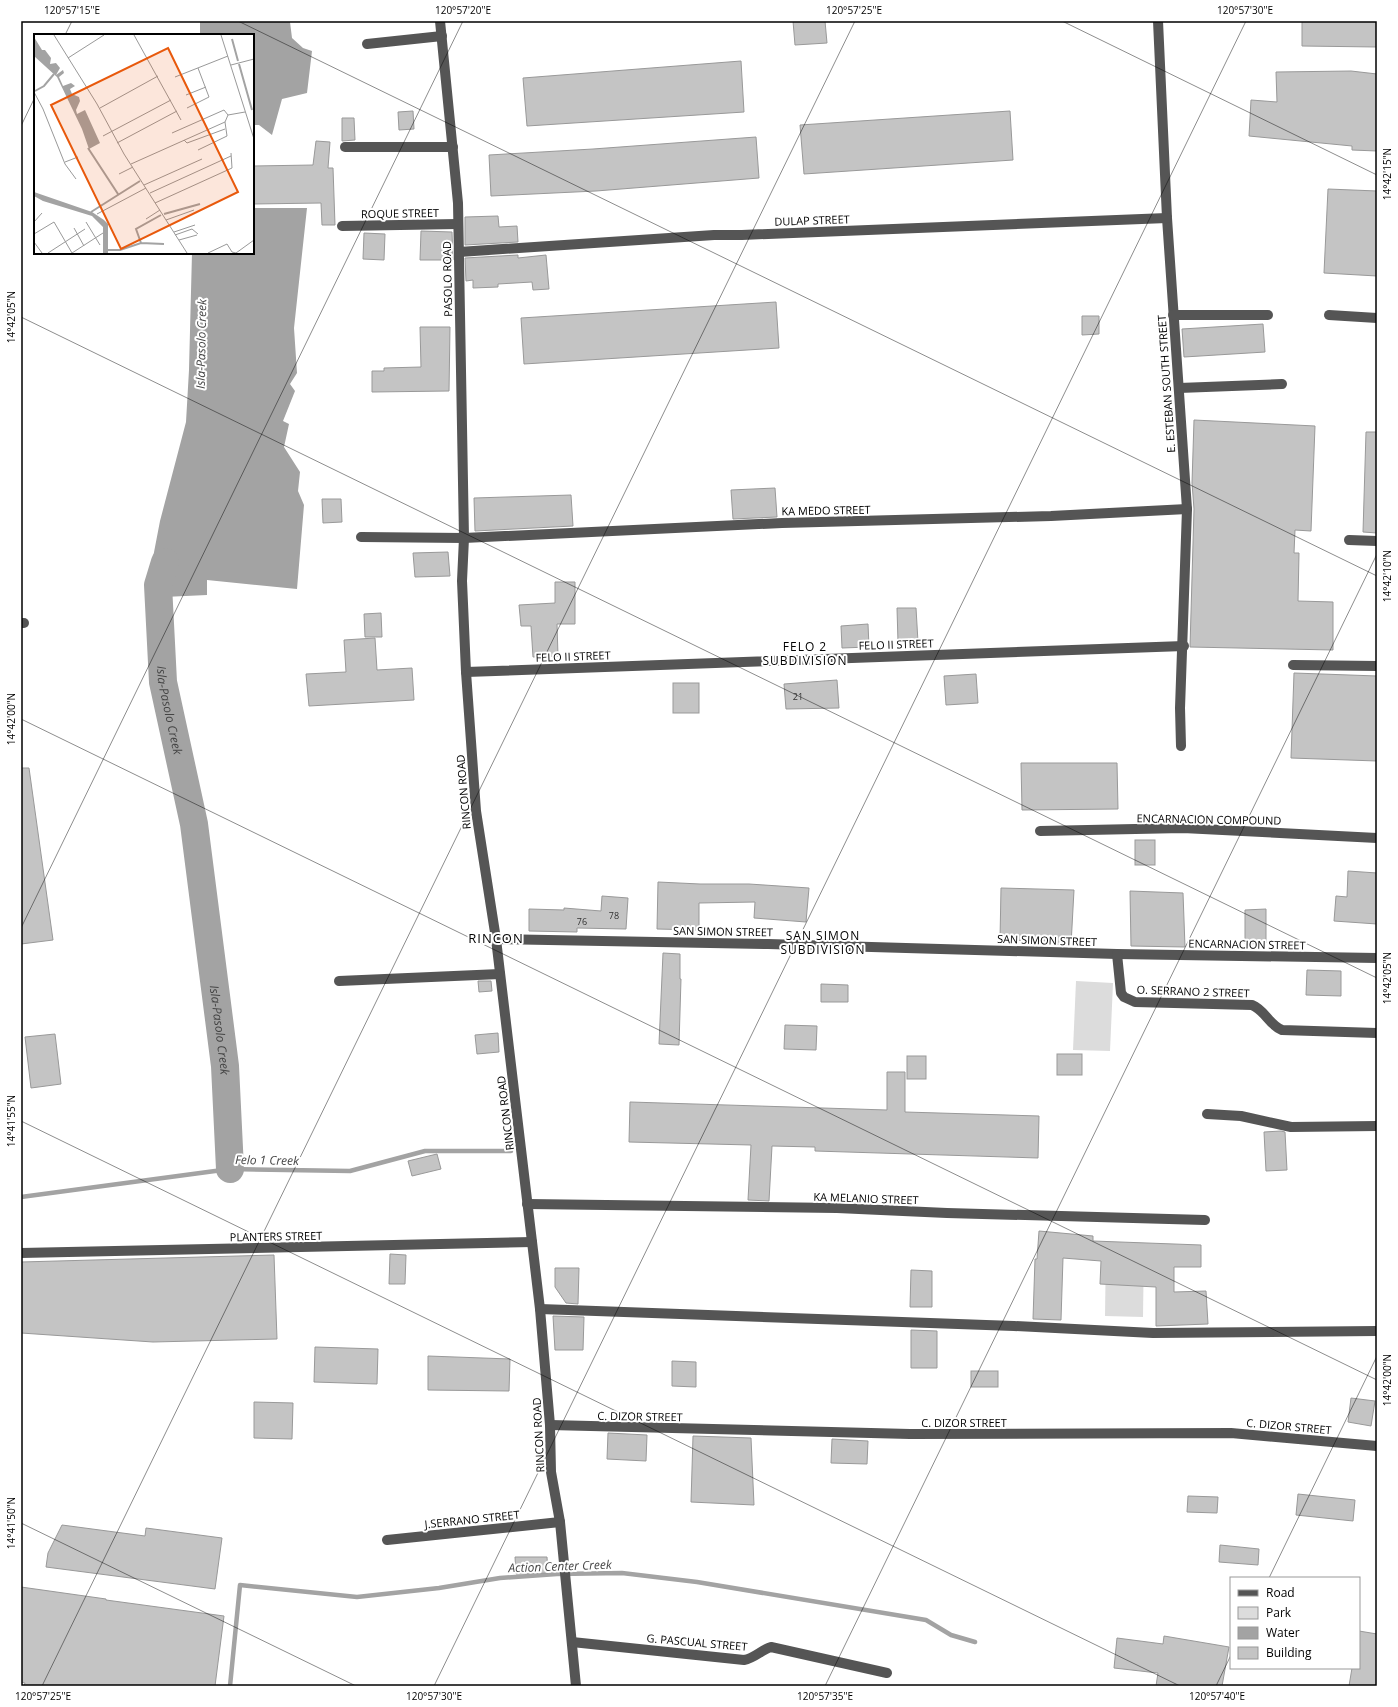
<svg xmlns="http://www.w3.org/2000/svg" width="1398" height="1707" font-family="'Open Sans',sans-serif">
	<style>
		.green { fill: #dcdcdc }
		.water { fill: #a3a3a3 }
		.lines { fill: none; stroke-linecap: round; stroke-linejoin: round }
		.stream { stroke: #a3a3a3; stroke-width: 4.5 }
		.river { stroke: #a3a3a3; stroke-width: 28 }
		.building { fill: #c4c4c4; stroke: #999 }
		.minor { stroke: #555; stroke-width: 10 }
		.ticks { fill: none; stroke: #000; stroke-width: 1; stroke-opacity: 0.45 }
		.labels { text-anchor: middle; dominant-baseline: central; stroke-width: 4; stroke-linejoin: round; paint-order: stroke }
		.number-label { font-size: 9px; fill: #313131 }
		.street-label { font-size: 11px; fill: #000; stroke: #fff }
		.water-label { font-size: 12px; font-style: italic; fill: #444; stroke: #fff }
		.neighbourhood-label { font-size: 12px; letter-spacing: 1px; fill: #000; stroke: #fff }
		.quarter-label { font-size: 13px; letter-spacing: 1px; fill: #000; stroke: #fff }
		.inset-river { fill: none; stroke: #a3a3a3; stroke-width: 2 }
		.inset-road { fill: none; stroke: #999; stroke-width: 1 }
		.view { fill: #e8590c; fill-opacity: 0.15; stroke: #e8590c; stroke-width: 2 }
		.inset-edge { fill: none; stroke: #000; stroke-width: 2 }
		.neatline { fill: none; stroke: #000; stroke-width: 1.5 }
		.ticks-label { font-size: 10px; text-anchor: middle; fill: #000 }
	</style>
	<rect width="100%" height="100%" fill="#fff"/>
	<g class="green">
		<path d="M 1076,981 L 1113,983 L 1110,1051 L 1073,1050 Z"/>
		<path d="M 1106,1246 L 1144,1246 L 1143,1317 L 1105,1316 Z"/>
	</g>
	<g class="water">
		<path d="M 200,21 L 288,21 L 290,22 L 292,38 L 303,48 L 312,51 L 307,93 L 282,99 L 272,135 L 259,125 L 253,125 L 253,35 L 200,35 Z"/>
		<path d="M 253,208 L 307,208 L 294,328 L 297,373 L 290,384 L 295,391 L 283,421 L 289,424 L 284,447 L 300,472 L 298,491 L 304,505 L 297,589 L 207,580 L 207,595 L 164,597 L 159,600 L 151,597 L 150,573 L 160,521 L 186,422 L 189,370 L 192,253 L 253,253 Z"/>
	</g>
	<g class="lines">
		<g class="stream">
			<path d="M 21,1197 L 230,1169 L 350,1171 L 425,1151 L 511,1151"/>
			<path d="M 230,1686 L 240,1585 L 357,1597 L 439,1588 L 500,1578 L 557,1574 L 622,1573 L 697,1582 L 926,1620 L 951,1635 L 975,1642"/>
		</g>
		<path class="river" id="s1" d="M 165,562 L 158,585 L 163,682 L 194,824 L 225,1066 L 230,1169"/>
	</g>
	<g class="building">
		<path d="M 793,21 L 825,21 L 827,43 L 795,45 Z"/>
		<path d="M 1302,21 L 1377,21 L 1377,47 L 1302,46 Z"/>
		<path d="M 741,61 L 744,112 L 527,126 L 523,78 Z"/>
		<path d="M 1351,71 L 1377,74 L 1377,151 L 1352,150 L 1352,146 L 1249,136 L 1251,100 L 1277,102 L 1276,72 Z"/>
		<path d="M 413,111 L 414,129 L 399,130 L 398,112 Z"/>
		<path d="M 1010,111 L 1013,160 L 804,174 L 800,125 Z"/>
		<path d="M 342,118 L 354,118 L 355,140 L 342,141 Z"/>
		<path d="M 756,137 L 759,178 L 596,191 L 491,196 L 489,155 L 593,149 Z"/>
		<path d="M 316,141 L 330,142 L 328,168 L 333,168 L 335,225 L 322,225 L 321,203 L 253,204 L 253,166 L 313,165 Z"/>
		<path d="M 1328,189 L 1377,191 L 1377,276 L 1324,273 Z"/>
		<path d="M 498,216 L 499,227 L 517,226 L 518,242 L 465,245 L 465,217 Z"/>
		<path d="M 421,231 L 452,232 L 453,260 L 420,260 Z"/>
		<path d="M 364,233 L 385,234 L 384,260 L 363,259 Z"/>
		<path d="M 518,255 L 518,258 L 546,255 L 549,289 L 533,290 L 532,282 L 498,284 L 498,287 L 473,288 L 473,280 L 466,281 L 465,258 Z"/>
		<path d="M 776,302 L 779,348 L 524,364 L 521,318 Z"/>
		<path d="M 1082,316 L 1099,316 L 1099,334 L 1082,335 Z"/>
		<path d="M 1263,324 L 1265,352 L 1184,357 L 1182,329 Z"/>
		<path d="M 420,327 L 450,327 L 449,391 L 372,392 L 372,371 L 384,371 L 384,368 L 421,367 Z"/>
		<path d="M 1194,420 L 1315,426 L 1311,531 L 1295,530 L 1294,553 L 1299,553 L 1298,601 L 1333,602 L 1333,650 L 1190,647 L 1194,509 L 1192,483 Z"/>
		<path d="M 1366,432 L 1377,432 L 1377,533 L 1363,532 Z"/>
		<path d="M 775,488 L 777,517 L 733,519 L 731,490 Z"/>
		<path d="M 571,495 L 573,526 L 475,531 L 474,498 Z"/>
		<path d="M 322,499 L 341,499 L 342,522 L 323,523 Z"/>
		<path d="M 448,552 L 450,576 L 415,577 L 413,553 Z"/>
		<path d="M 555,582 L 575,582 L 575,624 L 557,624 L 558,656 L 533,657 L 531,626 L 521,626 L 519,605 L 555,603 Z"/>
		<path d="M 897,608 L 916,608 L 918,642 L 898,642 Z"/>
		<path d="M 381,613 L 382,637 L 365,637 L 364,614 Z"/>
		<path d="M 868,624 L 869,647 L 842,648 L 841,626 Z"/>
		<path d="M 375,638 L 377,670 L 412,668 L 414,700 L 309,706 L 306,674 L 346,672 L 344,640 Z"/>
		<path d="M 1294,673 L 1377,676 L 1377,761 L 1291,758 Z"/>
		<path d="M 976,674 L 978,703 L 946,705 L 944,676 Z"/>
		<path d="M 837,680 L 839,708 L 786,709 L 784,684 Z"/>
		<rect x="673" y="683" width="26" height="30"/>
		<path d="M 1021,763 L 1117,763 L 1118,809 L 1022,810 Z"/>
		<path d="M 21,768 L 29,768 L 53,940 L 21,944 Z"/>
		<rect x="1135" y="840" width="20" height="25"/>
		<path d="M 1348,871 L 1377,873 L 1377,924 L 1334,921 L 1336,896 L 1347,897 Z"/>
		<path d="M 658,882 L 700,884 L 749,884 L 809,888 L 806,922 L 754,918 L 755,902 L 699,903 L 699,930 L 657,929 Z"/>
		<path d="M 1001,888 L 1074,890 L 1071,945 L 1049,944 L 1049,941 L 1000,940 Z"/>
		<path d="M 1130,891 L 1183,893 L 1185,947 L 1131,946 Z"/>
		<path d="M 602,896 L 628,898 L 626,929 L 577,928 L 577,932 L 529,931 L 529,909 L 564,910 L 564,908 L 601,911 Z"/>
		<path d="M 1266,909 L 1266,943 L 1245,944 L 1245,910 Z"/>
		<path d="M 663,953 L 680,954 L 680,979 L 681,979 L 679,1045 L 659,1044 Z"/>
		<path d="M 1307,970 L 1341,971 L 1341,996 L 1306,995 Z"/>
		<path d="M 478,981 L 491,981 L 492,991 L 479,992 Z"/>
		<path d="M 821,984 L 848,985 L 848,1002 L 821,1002 Z"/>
		<path d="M 785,1025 L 817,1026 L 816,1050 L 784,1049 Z"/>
		<path d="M 498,1033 L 499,1052 L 477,1054 L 475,1035 Z"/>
		<path d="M 55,1034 L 61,1084 L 31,1088 L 25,1037 Z"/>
		<rect x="1057" y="1054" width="25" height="21"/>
		<rect x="907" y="1056" width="19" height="23"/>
		<path d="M 887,1072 L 905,1072 L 905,1112 L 1039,1116 L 1038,1158 L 815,1151 L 815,1147 L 772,1146 L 769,1201 L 748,1200 L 751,1145 L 629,1142 L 630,1102 L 887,1110 Z"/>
		<path d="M 1281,1131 L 1285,1132 L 1287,1170 L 1266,1171 L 1264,1132 Z"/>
		<path d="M 437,1154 L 441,1169 L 412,1176 L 408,1161 Z"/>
		<path d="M 1039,1231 L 1093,1236 L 1093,1241 L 1201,1245 L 1201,1267 L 1174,1267 L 1174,1292 L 1206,1291 L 1208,1324 L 1156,1326 L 1156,1287 L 1100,1284 L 1101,1261 L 1063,1258 L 1061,1320 L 1033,1319 L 1035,1259 L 1037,1259 Z"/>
		<path d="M 390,1254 L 406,1255 L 405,1284 L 389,1284 Z"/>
		<path d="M 274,1255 L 277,1339 L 153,1342 L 21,1333 L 21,1262 Z"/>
		<path d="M 555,1268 L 579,1268 L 578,1304 L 566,1303 L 555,1287 Z"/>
		<path d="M 911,1270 L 932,1271 L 932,1307 L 910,1307 Z"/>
		<path d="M 553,1316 L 584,1317 L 583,1350 L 555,1350 Z"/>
		<path d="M 911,1330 L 937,1331 L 937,1368 L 911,1368 Z"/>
		<path d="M 315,1347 L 378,1349 L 377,1384 L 314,1382 Z"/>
		<path d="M 428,1356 L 510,1359 L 509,1391 L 428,1390 Z"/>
		<path d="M 672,1361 L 696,1362 L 696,1387 L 672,1386 Z"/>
		<rect x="971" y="1371" width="27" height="16"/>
		<path d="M 1351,1398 L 1375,1401 L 1371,1426 L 1348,1422 Z"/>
		<path d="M 254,1402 L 293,1403 L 292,1439 L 254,1438 Z"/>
		<path d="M 608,1433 L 647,1435 L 646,1461 L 607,1459 Z"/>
		<path d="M 693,1436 L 751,1438 L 754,1505 L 691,1502 Z"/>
		<path d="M 832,1439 L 868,1441 L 867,1464 L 831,1463 Z"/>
		<path d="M 1298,1494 L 1355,1500 L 1353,1521 L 1296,1515 Z"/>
		<path d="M 1188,1496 L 1218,1497 L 1217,1513 L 1187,1512 Z"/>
		<path d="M 62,1525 L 145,1536 L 146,1528 L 222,1538 L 215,1589 L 46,1567 L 48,1553 Z"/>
		<path d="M 1220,1545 L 1259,1549 L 1258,1565 L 1219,1562 Z"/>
		<path d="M 515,1557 L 547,1557 L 548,1573 L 516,1574 Z"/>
		<path d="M 21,1587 L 106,1599 L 106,1600 L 224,1616 L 215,1686 L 24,1686 L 25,1683 L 21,1682 Z"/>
		<path d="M 1359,1631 L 1377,1634 L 1377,1686 L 1349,1686 L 1352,1668 L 1359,1668 Z"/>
		<path d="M 1164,1636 L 1229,1647 L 1222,1686 L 1156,1686 L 1158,1673 L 1114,1668 L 1117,1638 L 1163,1644 Z"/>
	</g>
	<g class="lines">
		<g class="minor">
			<path d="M 440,21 L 458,203 L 464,538 L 462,581 L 466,672 L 476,811 L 496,939 L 540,1309 L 550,1425 L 551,1472 L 560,1522 L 576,1686"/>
			<path d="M 1158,21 L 1167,218 L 1187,509 L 1180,708 L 1181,746"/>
			<path d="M 367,44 L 442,36"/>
			<path d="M 345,147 L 453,147"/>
			<path d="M 342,226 L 458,224"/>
			<path d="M 459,252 L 714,235 L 742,235 L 1167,218"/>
			<path d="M 1173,315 L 1268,315"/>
			<path d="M 1329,315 L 1377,318"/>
			<path d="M 1179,388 L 1282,384"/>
			<path d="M 361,537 L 464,538 L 782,523 L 1051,516 L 1187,509"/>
			<path d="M 1349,540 L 1377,541"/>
			<path d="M 21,623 L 24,623"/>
			<path d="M 1293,665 L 1377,666"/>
			<path d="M 466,672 L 1184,646"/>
			<path d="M 1040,831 L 1183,828 L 1377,838"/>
			<path d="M 496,939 L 768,944 L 1117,954 L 1377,958"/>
			<path d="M 1117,954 L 1121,993 L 1124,997 L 1135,1002 L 1252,1005 C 1265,1010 1269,1025 1282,1030 L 1377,1033"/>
			<path d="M 339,981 L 500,974"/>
			<path d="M 1207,1114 L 1241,1116 L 1291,1127 L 1377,1126"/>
			<path d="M 527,1204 L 837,1208 L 947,1213 L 1205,1220"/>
			<path d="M 21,1253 L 532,1242"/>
			<path d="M 540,1309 L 1014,1326 L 1153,1333 L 1377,1331"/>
			<path d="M 550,1425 L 910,1434 L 1231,1433 L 1377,1446"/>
			<path d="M 387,1540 L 560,1522"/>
			<path d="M 572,1642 L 744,1660 C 755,1658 761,1650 771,1647 L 887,1673"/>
		</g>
	</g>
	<path class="ticks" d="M 238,21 L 1377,576M 1062,21 L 1377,175M 65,35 L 72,21M 21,126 L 35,97M 21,317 L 1377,978M 21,719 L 1377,1380M 21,928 L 463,21M 21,1121 L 1180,1686M 21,1523 L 356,1686M 1269,1578 L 1377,1356M 42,1686 L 855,21M 434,1686 L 1246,21M 825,1686 L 1377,554M 1216,1686 L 1231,1655"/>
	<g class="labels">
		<g class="number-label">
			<text x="798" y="696">21</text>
			<text x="614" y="915">78</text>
			<text x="582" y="921">76</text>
		</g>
		<g class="street-label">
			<text transform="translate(400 213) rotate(-1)">ROQUE STREET</text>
			<text transform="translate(812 220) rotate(-2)">DULAP STREET</text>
			<text transform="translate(447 279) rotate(-91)">PASOLO ROAD</text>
			<text transform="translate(1166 384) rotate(-94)">E. ESTEBAN SOUTH STREET</text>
			<text transform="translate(826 510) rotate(-1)">KA MEDO STREET</text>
			<text transform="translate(896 644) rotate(-2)">FELO II STREET</text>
			<text transform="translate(573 656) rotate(-2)">FELO II STREET</text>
			<text transform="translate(463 792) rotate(-95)">RINCON ROAD</text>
			<text transform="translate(1209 819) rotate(1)">ENCARNACION COMPOUND</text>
			<text transform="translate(723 931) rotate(1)">SAN SIMON STREET</text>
			<text transform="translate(1047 940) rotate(2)">SAN SIMON STREET</text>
			<text transform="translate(1247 944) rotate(1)">ENCARNACION STREET</text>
			<text transform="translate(1193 991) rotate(2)">O. SERRANO 2 STREET</text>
			<text transform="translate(505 1113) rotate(-97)">RINCON ROAD</text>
			<text transform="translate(866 1198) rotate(2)">KA MELANIO STREET</text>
			<text transform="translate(276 1236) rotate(-1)">PLANTERS STREET</text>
			<text transform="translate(640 1416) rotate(1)">C. DIZOR STREET</text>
			<text x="964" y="1422">C. DIZOR STREET</text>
			<text transform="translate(1289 1426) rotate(5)">C. DIZOR STREET</text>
			<text transform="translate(538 1435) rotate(-93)">RINCON ROAD</text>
			<text transform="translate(472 1519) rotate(-6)">J.SERRANO STREET</text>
			<text transform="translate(697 1642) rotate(5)">G. PASCUAL STREET</text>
		</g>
		<g class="water-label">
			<text transform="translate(201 344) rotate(-89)">Isla-Pasolo Creek</text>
			<text stroke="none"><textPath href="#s1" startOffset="150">Isla-Pasolo Creek</textPath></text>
			<text stroke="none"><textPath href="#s1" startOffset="474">Isla-Pasolo Creek</textPath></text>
			<text transform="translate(267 1160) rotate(1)">Felo 1 Creek</text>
			<text transform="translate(560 1566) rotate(-2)">Action Center Creek</text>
		</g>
		<g class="neighbourhood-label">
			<text x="805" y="646">FELO 2<tspan x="805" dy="14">SUBDIVISION</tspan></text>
			<text x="823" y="935">SAN SIMON<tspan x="823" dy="14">SUBDIVISION</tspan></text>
		</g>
		<g class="quarter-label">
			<text x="496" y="938">RINCON</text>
		</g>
	</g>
	<g transform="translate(34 34)">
		<rect width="220" height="220" fill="#fff"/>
		<path d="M 0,3 L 8,16 L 11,16 L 17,24 L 16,30 L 22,29 L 26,34 L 22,41 L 29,36 L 30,39 L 25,43 L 29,52 L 37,49 L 41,52 L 36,55 L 38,60 L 45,63 L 46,67 L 42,76 L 43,80 L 51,76 L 66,109 L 55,115 L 48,95 L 23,43 L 0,22 ZM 0,158 L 58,178 L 70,186 L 74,190 L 74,219 L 69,219 L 69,193 L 58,182 L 9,167 L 0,162 Z" fill="#a3a3a3"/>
		<path class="inset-river" d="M 198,5 L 204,27M 205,30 L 218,76M 1,57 L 10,52 L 20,40M 54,114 L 84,160M 57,178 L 106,147M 130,180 L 166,170M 107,209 L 102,195 L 127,181M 73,216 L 86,216 L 107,209 L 130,210"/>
		<path class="inset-road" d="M 20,1 L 63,70 L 90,120 L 153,219M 100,1 L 147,86M 187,1 L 220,105M 34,24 L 70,1M 197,31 L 220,25M 141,43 L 194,22M 0,58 L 9,75 L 31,130 L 42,145M 152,61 L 172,53M 66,74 L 124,42M 153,74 L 175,63 L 164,34M 138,99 L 190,76 L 194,81M 69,102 L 137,66M 150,106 L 153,109 L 191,95M 83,109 L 143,77M 164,116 L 193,102 L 191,88M 31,128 L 44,123M 97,130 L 191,88 L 194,81 L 211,78M 85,140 L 99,133M 110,151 L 168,125M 116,159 L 197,122M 121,169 L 198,134 L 197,119M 63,180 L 112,154M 112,185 L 126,176M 132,186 L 160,176M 0,188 L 8,179M 52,188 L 66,211M 40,194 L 50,212M 140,198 L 161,191M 0,200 L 20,188 L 38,219 L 69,199M 141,201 L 158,195 L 164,200M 145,206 L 163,201M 0,208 L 8,219M 14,219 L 51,195M 174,219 L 193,210 L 198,218 L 202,219M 202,219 L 220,206"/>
		<path class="view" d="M 134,14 L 204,158 L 87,215 L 17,71 Z"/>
		<rect width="220" height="220" class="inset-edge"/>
	</g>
	<rect width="1398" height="1707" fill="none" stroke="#ffffff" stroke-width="44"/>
	<rect x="1230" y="1577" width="130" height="92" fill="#ffffff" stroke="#999999"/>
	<rect x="1238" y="1590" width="20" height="6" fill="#555555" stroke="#999999"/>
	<text x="1266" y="1597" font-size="12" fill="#000000">Road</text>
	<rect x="1238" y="1607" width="20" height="12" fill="#dcdcdc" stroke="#999999"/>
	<text x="1266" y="1617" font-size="12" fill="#000000">Park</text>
	<rect x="1238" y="1627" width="20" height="12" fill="#a3a3a3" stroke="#999999"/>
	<text x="1266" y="1637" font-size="12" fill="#000000">Water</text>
	<rect x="1238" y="1647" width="20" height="12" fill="#c4c4c4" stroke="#999999"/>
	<text x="1266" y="1657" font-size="12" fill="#000000">Building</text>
	<rect x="22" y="22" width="1354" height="1663" class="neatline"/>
	<g class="ticks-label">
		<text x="72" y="14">120°57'15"E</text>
		<text x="463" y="14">120°57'20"E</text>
		<text x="854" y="14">120°57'25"E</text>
		<text x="1245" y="14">120°57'30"E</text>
		<text transform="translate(1387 174) rotate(-90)" y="4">14°42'15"N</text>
		<text transform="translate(11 317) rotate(-90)" y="4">14°42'05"N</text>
		<text transform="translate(1387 576) rotate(-90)" y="4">14°42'10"N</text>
		<text transform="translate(11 719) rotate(-90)" y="4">14°42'00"N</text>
		<text transform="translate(1387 978) rotate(-90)" y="4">14°42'05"N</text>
		<text transform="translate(11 1121) rotate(-90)" y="4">14°41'55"N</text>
		<text transform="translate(1387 1380) rotate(-90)" y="4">14°42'00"N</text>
		<text transform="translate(11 1523) rotate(-90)" y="4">14°41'50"N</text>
		<text x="43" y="1700">120°57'25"E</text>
		<text x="434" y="1700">120°57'30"E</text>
		<text x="825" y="1700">120°57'35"E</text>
		<text x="1217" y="1700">120°57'40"E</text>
	</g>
</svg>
